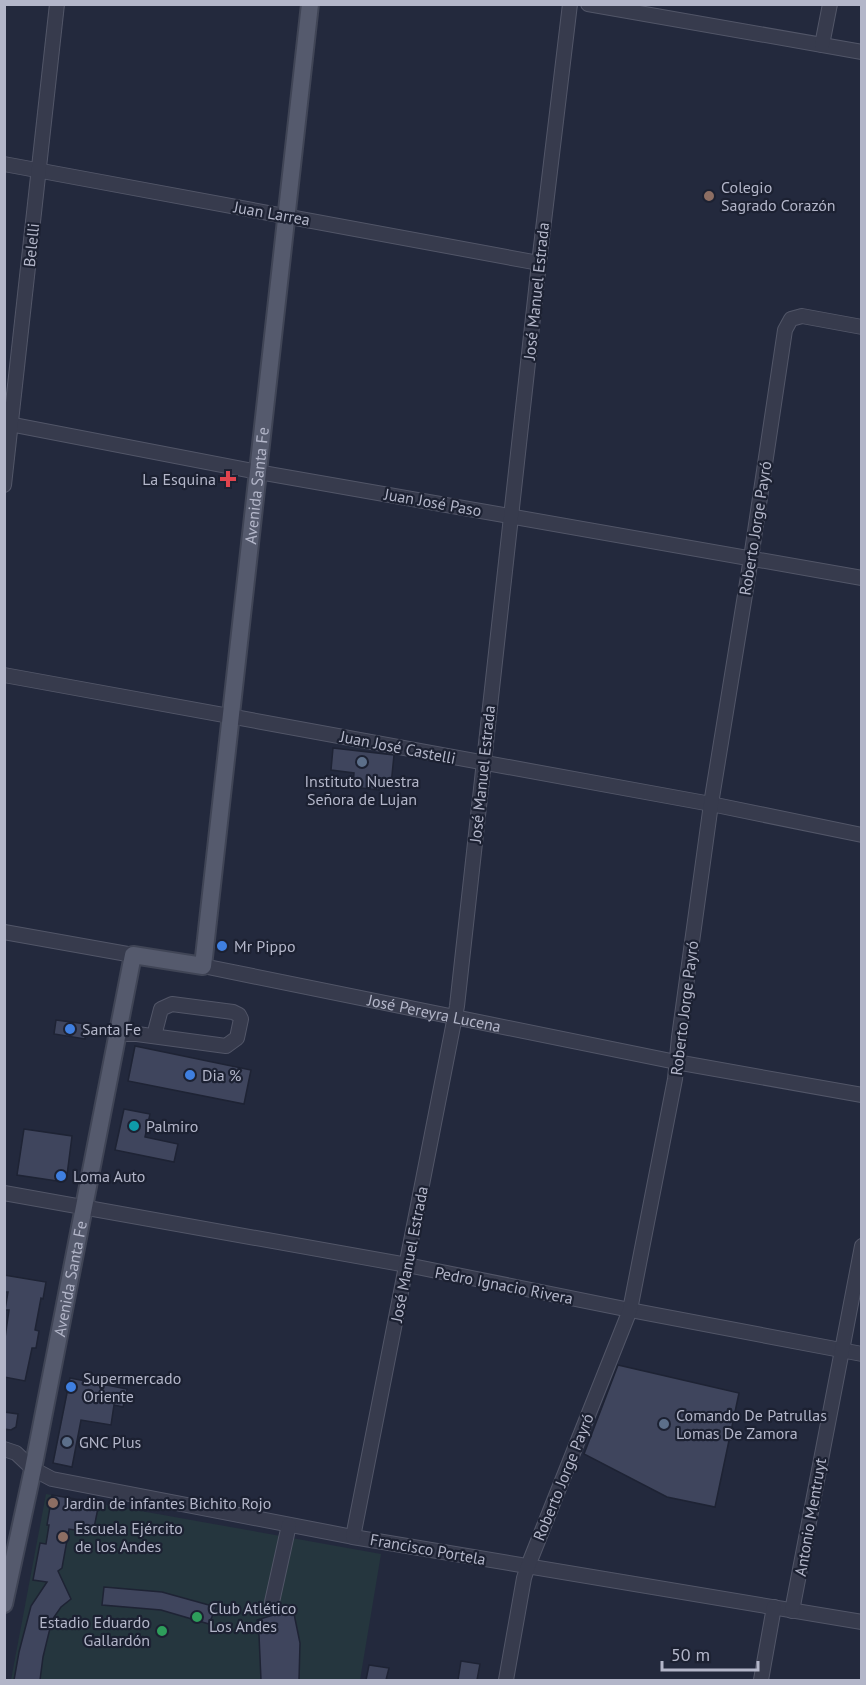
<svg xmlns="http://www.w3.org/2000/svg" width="866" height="1685" font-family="'PT Sans',sans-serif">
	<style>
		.green { fill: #25363e }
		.building { fill: #3f455d; stroke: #1e2334; stroke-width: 1.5 }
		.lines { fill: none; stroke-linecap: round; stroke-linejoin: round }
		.minor-casing { stroke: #525668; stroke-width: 16 }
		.major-casing { stroke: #404556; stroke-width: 20 }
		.minor { stroke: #373b4d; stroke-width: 14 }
		.major { stroke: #555a6d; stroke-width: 16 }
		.education-dot { fill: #8d6e63; stroke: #1c2132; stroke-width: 2 }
		.health-dot { fill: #e0444e; stroke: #1c2132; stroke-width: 2 }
		.service-dot { fill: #5c6f8a; stroke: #1c2132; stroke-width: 2 }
		.shop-dot { fill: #3f7fe0; stroke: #1c2132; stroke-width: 2 }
		.culture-dot { fill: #0f9aa8; stroke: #1c2132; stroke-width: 2 }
		.leisure-dot { fill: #2e9e5b; stroke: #1c2132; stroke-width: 2 }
		.labels { text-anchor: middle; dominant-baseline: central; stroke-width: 4.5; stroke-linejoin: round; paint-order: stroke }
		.poi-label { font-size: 16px; fill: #b3b6c9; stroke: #1c2132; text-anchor: start }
		.street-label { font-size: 16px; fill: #b3b6c9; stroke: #1c2132 }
	</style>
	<rect width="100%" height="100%" fill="#23293d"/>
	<path class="green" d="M 46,1494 L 381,1554 L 360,1680 L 11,1680 Z"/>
	<g class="building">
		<path d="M 333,748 L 394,755 L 391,785 L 380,783 L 379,790 L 353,787 L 354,773 L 331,770 Z"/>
		<path d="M 56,1020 L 86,1024 L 85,1039 L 54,1034 Z"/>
		<path d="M 135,1046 L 251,1070 L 244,1104 L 128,1081 Z"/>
		<path d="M 124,1109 L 150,1114 L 145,1137 L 178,1144 L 174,1162 L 115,1150 Z"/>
		<path d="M 24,1129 L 72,1136 L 67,1175 L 57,1181 L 17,1175 Z"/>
		<path d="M 4,1275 L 46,1282 L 43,1299 L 41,1298 L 35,1330 L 39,1331 L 36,1348 L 32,1348 L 25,1381 L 4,1377 L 4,1345 L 9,1310 L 5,1310 L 8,1292 L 4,1292 Z"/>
		<path d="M 618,1365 L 739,1393 L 715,1507 L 667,1497 L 584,1454 Z"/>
		<path d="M 70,1378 L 127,1389 L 123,1407 L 114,1405 L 111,1425 L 81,1420 L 72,1467 L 53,1463 Z"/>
		<path d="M 4,1412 L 18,1414 L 16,1427 L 11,1430 L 4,1429 Z"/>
		<path d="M 52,1495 L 99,1503 L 93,1533 L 69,1529 L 62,1568 L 58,1571 L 71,1599 L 61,1607 L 52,1620 L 43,1657 L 40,1680 L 14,1680 L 19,1652 L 31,1606 L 47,1582 L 33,1580 L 40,1543 L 46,1544 L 49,1525 L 47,1525 Z"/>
		<path d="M 104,1587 L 162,1592 L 216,1607 L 209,1624 L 161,1610 L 102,1605 Z"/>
		<path d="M 293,1609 L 300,1643 L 299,1680 L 261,1680 L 259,1635 L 257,1620 Z"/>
		<path d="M 461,1661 L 480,1664 L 477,1680 L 458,1680 Z"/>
		<path d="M 369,1665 L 389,1668 L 386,1680 L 366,1680 Z"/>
	</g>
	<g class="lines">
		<defs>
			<g id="minor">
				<path d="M 588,4 L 862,52"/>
				<path d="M 822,45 L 830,4"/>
				<path d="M 4,164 L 539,263"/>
				<path d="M 4,423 L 258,472 L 862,578"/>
				<path d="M 4,485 L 57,4"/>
				<path d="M 4,675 L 711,804 L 862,835"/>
				<path d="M 4,932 L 133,955"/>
				<path id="s1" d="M 203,966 L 676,1062 L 862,1095"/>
				<path d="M 117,1034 L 137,1034 L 226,1046 L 237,1038 L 241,1019 L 239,1015 L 233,1012 L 172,1004 L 161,1009 L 154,1036"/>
				<path d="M 4,1193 L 407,1265 L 630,1310 L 862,1354"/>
				<path d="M 4,1449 L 16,1453 L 33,1469 L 52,1479 L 353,1537 L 862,1622"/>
				<path d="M 353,1537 L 457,1006 L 539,263 L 570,4"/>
				<path d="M 272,1602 L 289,1525"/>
				<path d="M 792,1611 L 862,1246"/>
				<path d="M 506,1680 L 524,1578 L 528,1566 L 630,1310 L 675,1079 L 679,1037 L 711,804 L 751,558 L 785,330 L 791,319 L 802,316 L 862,327"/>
				<path d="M 761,1680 L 774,1607"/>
			</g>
			<g id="major">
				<path id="s2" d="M 4,1604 L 33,1469 L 133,955 L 203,966 L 310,4"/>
			</g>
		</defs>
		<use href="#minor" class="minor-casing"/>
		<use href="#major" class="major-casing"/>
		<use href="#minor" class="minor"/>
		<use href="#major" class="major"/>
	</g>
	<g class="education-dot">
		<circle cx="709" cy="196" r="6"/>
		<circle cx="53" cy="1503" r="6"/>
		<circle cx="63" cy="1537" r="6"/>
	</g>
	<path class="health-dot" d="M225 470h6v6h6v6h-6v6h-6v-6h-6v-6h6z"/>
	<g class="service-dot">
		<circle cx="362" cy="762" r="6"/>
		<circle cx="664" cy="1424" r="6"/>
		<circle cx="67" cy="1442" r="6"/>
	</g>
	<g class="shop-dot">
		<circle cx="222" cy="946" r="6"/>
		<circle cx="70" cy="1029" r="6"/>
		<circle cx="190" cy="1075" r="6"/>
		<circle cx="61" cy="1176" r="6"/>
		<circle cx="71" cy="1387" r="6"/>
	</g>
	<circle class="culture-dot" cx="134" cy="1126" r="6"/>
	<g class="leisure-dot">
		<circle cx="197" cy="1617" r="6"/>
		<circle cx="162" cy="1631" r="6"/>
	</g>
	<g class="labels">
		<g class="poi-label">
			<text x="721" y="187">Colegio<tspan x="721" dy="18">Sagrado Corazón</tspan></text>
			<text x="216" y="479" text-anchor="end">La Esquina</text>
			<text x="362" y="781" text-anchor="middle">Instituto Nuestra<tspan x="362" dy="18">Señora de Lujan</tspan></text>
			<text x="234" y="946">Mr Pippo</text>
			<text x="82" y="1029">Santa Fe</text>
			<text x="202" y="1075">Dia %</text>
			<text x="146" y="1126">Palmiro</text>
			<text x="73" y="1176">Loma Auto</text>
			<text x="83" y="1378">Supermercado<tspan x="83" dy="18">Oriente</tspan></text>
			<text x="676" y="1415">Comando De Patrullas<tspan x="676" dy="18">Lomas De Zamora</tspan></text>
			<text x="79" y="1442">GNC Plus</text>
			<text x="65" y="1503">Jardin de infantes Bichito Rojo</text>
			<text x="75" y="1528">Escuela Ejército<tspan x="75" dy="18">de los Andes</tspan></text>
			<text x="209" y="1608">Club Atlético<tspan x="209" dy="18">Los Andes</tspan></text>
			<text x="150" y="1622" text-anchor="end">Estadio Eduardo<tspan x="150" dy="18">Gallardón</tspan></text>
		</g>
		<g class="street-label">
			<text transform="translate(272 213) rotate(10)">Juan Larrea</text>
			<text transform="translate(31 245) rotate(-84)">Belelli</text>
			<text transform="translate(536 291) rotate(-84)">José Manuel Estrada</text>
			<text stroke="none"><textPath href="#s2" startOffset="1216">Avenida Santa Fe</textPath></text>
			<text transform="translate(433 502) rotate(10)">Juan José Paso</text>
			<text transform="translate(755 528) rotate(-81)">Roberto Jorge Payró</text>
			<text transform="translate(398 747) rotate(11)">Juan José Castelli</text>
			<text transform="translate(482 774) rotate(-84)">José Manuel Estrada</text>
			<text transform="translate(684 1008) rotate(-83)">Roberto Jorge Payró</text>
			<text stroke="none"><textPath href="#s1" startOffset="236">José Pereyra Lucena</textPath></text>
			<text transform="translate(409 1254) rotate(-79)">José Manuel Estrada</text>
			<text stroke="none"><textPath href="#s2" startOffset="332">Avenida Santa Fe</textPath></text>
			<text transform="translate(504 1285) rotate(11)">Pedro Ignacio Rivera</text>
			<text transform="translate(563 1477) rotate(-68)">Roberto Jorge Payró</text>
			<text transform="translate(810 1517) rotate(-80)">Antonio Mentruyt</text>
			<text transform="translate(428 1549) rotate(10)">Francisco Portela</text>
		</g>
	</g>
	<rect width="866" height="1685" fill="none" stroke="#b3b6c9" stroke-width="12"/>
	<path d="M662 1661v9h96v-9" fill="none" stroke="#b3b6c9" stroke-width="3"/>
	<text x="671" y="1661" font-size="18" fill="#b3b6c9" stroke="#1c2132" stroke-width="4.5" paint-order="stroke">50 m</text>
</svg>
